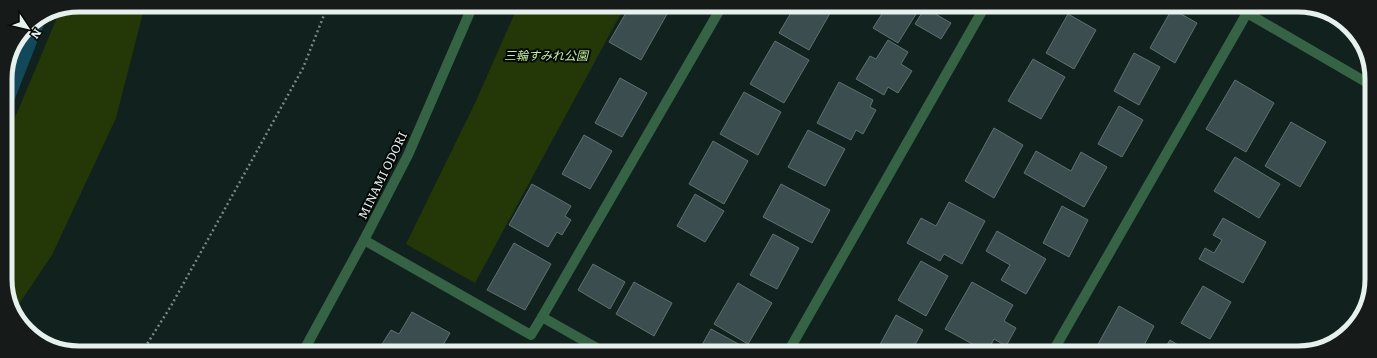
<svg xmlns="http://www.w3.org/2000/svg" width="1377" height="358" font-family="Literata,'Noto Sans JP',serif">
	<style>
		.green { fill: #243706 }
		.water { fill: #11495a }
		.building { fill: #3b4d4e; stroke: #5e7172 }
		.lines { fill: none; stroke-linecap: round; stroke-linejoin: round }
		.path { stroke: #798682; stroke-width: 2.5; stroke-dasharray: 2 3; stroke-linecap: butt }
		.minor { stroke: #356444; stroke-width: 10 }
		.tertiary { stroke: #356444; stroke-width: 10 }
		.labels { text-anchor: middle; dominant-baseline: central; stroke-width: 4; stroke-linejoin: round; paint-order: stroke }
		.park-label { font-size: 12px; font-style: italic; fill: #c5f290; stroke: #040907 }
		.street-label { font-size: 12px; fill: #e6f0ed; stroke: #040907 }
		.rim { fill: none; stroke: #e6f0ed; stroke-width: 5 }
	</style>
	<rect width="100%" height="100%" fill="#11211d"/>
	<g class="green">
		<path d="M 79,5 L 145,5 L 116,118 L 52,255 L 15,310 L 6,294 L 6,133 L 17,113 L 61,8 Z"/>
		<path d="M 518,6 L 625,6 L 475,283 L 406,244 L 476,101 Z"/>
	</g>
	<path class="water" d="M 49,12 L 8,116 L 5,120 L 5,74 L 27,26 Z"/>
	<g class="building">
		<path d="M 630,6 L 653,6 L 667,14 L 641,60 L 609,42 Z"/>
		<path d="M 795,6 L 828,6 L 833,8 L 809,50 L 779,33 Z"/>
		<path d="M 887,6 L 921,6 L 898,43 L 873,28 Z"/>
		<path d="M 956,6 L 966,6 L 963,10 Z"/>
		<path d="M 1009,6 L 1023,6 L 1020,12 Z"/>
		<path d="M 1073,6 L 1089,6 L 1085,13 Z"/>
		<path d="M 925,8 L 951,23 L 941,39 L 915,24 Z"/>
		<path d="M 1172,9 L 1197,23 L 1175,63 L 1150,48 Z"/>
		<path d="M 1068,14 L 1096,30 L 1074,69 L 1046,53 Z"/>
		<path d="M 888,40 L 908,52 L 901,64 L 912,71 L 898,93 L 888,87 L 884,95 L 856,79 L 870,56 L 876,59 Z"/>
		<path d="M 775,41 L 809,60 L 784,103 L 750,84 Z"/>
		<path d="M 1134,53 L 1160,67 L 1139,105 L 1114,91 Z"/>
		<path d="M 1033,59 L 1065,77 L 1041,119 L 1008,101 Z"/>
		<path d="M 620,78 L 647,93 L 622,137 L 595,123 Z"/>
		<path d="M 1235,80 L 1274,103 L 1246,152 L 1206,129 Z"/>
		<path d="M 839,82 L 873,100 L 870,107 L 876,110 L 863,134 L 856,130 L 851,140 L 817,123 Z"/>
		<path d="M 744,92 L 781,112 L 758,155 L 720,134 Z"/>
		<path d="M 1119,106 L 1143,120 L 1122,157 L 1098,144 Z"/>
		<path d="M 1291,122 L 1326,142 L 1300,187 L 1265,166 Z"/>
		<path d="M 994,128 L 1023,145 L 994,198 L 965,181 Z"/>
		<path d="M 808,130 L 845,149 L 825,186 L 788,167 Z"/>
		<path d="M 584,135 L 612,151 L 590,189 L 562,174 Z"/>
		<path d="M 713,141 L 748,161 L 724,204 L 689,184 Z"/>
		<path d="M 1036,151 L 1071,171 L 1081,152 L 1107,167 L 1084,207 L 1024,173 Z"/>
		<path d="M 1235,157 L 1280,184 L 1259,218 L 1214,191 Z"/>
		<path d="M 532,184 L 571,206 L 565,216 L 571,220 L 562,235 L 557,232 L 548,247 L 509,225 Z"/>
		<path d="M 781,184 L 830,210 L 812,243 L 763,217 Z"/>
		<path d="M 695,194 L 724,211 L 705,242 L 677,226 Z"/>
		<path d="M 949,202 L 985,221 L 962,264 L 944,254 L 940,261 L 907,243 L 921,218 L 936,226 Z"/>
		<path d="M 1062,206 L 1088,220 L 1069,257 L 1043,243 Z"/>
		<path d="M 1223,218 L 1266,242 L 1243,283 L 1199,259 L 1205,248 L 1214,253 L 1222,240 L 1213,235 Z"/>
		<path d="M 997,231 L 1046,259 L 1026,294 L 1001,280 L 1010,265 L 986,251 Z"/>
		<path d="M 773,234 L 799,248 L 777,289 L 750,275 Z"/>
		<path d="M 514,243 L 551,264 L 525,310 L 487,290 Z"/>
		<path d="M 921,261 L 948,276 L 926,316 L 898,300 Z"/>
		<path d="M 593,264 L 625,282 L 610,309 L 578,290 Z"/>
		<path d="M 634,282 L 672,303 L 654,336 L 616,314 Z"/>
		<path d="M 972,282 L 1013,305 L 1004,321 L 1016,328 L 1006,346 L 994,339 L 987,352 L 945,329 Z"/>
		<path d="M 738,283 L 772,303 L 748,344 L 714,324 Z"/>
		<path d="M 1203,286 L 1231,302 L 1210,339 L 1181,323 Z"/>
		<path d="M 1119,306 L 1154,326 L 1140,353 L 1105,353 L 1096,348 Z"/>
		<path d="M 412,312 L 450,333 L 439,352 L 384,352 L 379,349 L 391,330 L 399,334 Z"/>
		<path d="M 896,315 L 923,330 L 911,352 L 876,352 Z"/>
		<path d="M 711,329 L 753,352 L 698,352 Z"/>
		<path d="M 1170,340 L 1191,353 L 1162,353 Z"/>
		<path d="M 960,346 L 972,353 L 956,352 Z"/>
	</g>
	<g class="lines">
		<path class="path" d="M 142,352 L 171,306 L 303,68 L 328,5"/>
		<g class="minor">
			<path d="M 1235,6 L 1371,85"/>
			<path d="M 364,240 L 531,335 L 542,317 L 604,352"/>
			<path d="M 542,317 L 722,6"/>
			<path d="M 788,352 L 985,6"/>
			<path d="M 1052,353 L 1251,6"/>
		</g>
		<path class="tertiary" d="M 303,352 L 364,240 L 408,155 L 473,5"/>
	</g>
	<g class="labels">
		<g class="park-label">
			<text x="546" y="55">三輪すみれ公園</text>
		</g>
		<g class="street-label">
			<text transform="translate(382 175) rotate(-64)">MINAMI ODORI</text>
		</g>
	</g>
	<path d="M0 0H1377V358H0ZM79 12H1298A67 67 0 0 1 1365 79V279A67 67 0 0 1 1298 346H79A67 67 0 0 1 12 279V79A67 67 0 0 1 79 12Z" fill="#161b19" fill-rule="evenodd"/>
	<path class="rim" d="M79 12H1298A67 67 0 0 1 1365 79V279A67 67 0 0 1 1298 346H79A67 67 0 0 1 12 279V79A67 67 0 0 1 79 12Z"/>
	<g transform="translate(28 28) rotate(125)" stroke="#040907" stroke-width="3" paint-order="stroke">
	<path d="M0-3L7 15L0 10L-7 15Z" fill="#e6f0ed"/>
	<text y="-6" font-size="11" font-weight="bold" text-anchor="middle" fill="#e6f0ed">N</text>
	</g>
</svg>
